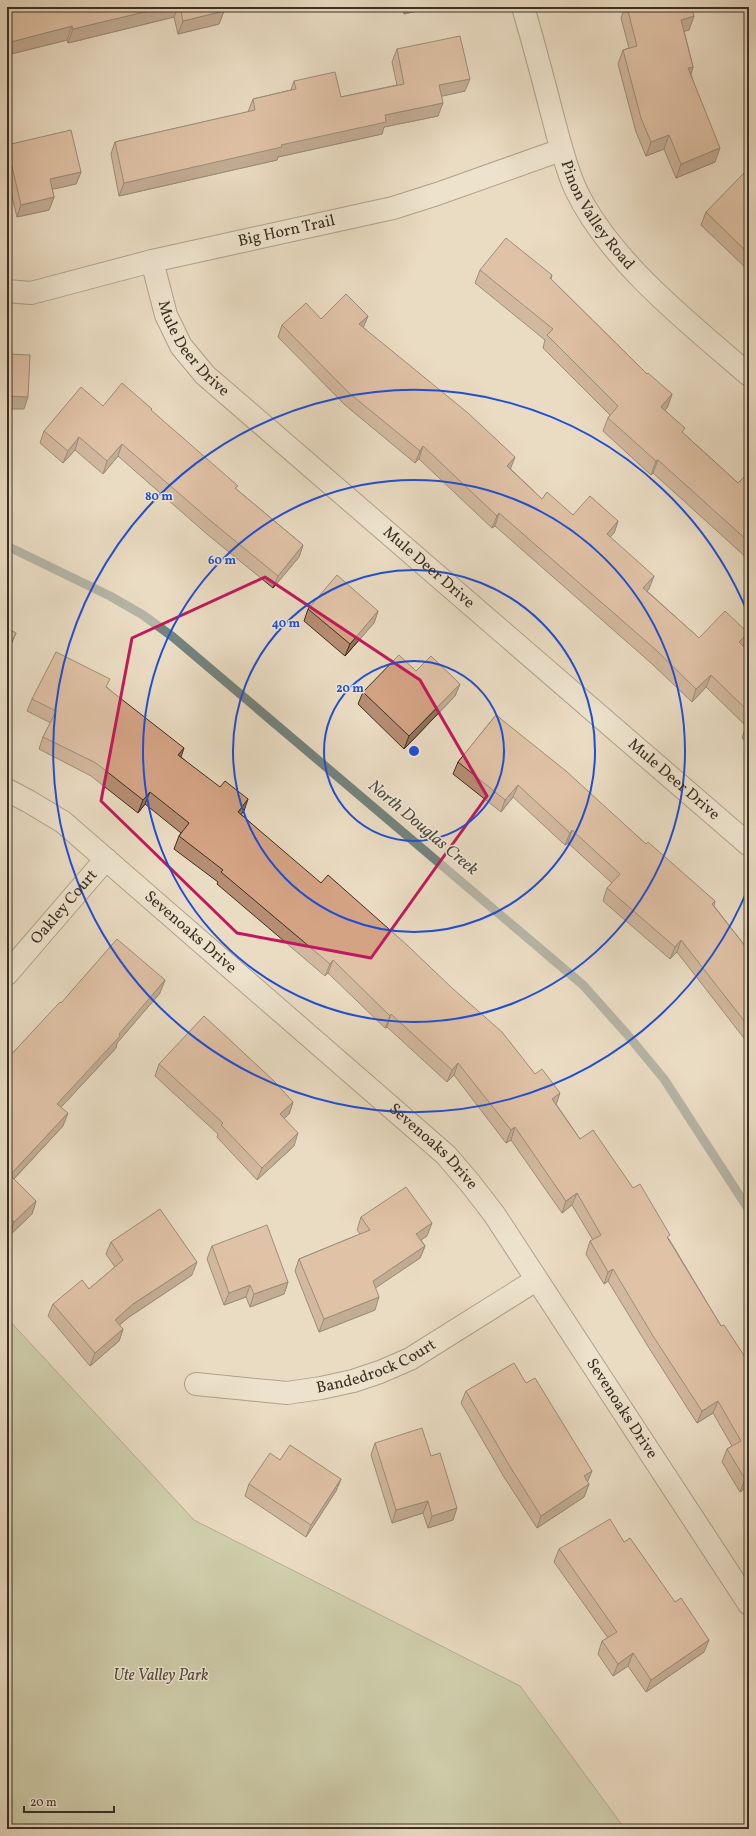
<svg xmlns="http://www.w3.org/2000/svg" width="756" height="1836" font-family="Vollkorn,serif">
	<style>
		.green { fill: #b4c196; stroke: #78785c }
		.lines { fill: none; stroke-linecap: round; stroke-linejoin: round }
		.stream { stroke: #73837e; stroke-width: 9 }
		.minor-casing { stroke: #675b4b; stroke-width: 24 }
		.minor { stroke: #f1e8d8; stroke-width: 22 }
		.wall { fill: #b68c72; stroke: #3b3023 }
		.shaded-wall { fill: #94725c; stroke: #3b3023 }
		.building { fill: #d4a384; stroke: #3b3023 }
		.marked { fill: none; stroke: #c2185b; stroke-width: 3; stroke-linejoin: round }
		.ring { fill: none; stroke: #1d4ed8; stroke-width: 2 }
		.labels { text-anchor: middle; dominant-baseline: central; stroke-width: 3; stroke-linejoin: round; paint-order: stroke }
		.street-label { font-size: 16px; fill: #3b3023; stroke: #f1e8d8 }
		.park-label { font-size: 16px; font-style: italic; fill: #534d3a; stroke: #f1e8d8 }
		.water-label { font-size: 17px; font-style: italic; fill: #4e4c41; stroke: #f1e8d8 }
		.centre { fill: #1d4ed8; stroke: #f1e8d8; stroke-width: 2 }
		.ring-label { font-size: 12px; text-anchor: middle; font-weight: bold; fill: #1d4ed8; stroke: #f1e8d8; stroke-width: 3; stroke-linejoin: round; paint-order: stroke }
	</style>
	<rect width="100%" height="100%" fill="#eadcc3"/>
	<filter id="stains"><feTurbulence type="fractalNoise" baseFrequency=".005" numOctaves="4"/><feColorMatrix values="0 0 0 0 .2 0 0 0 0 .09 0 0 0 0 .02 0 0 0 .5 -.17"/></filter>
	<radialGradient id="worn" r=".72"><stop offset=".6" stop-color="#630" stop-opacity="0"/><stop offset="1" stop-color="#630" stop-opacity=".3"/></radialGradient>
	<path class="green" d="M 7,1318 L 194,1520 L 520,1686 L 625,1829 L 7,1829 Z"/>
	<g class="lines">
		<path class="stream" d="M 7,546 L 110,596 L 143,615 L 173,637 L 583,985 L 626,1033 L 664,1079 L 749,1210"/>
		<defs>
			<g id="minor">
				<path id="s1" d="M 523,7 C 533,41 542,75 551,110 C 558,136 564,163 575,188 C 609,261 689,323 749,375"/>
				<path id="s2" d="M 152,261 L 166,315 L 181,346 L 205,375 L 749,845"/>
				<path id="s3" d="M 7,291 L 31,293 L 152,261 L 393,208 L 437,194 L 561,150"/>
				<path id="s4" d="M 7,790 L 28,801 L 63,822 L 446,1155 L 470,1183 L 494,1214 L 749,1604"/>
				<path id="s5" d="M 7,974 L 106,859"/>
				<path id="s6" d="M 196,1384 L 287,1393 L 321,1388 L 353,1381 L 380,1372 L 410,1359 L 536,1280"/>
			</g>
		</defs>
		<use href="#minor" class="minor-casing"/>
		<use href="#minor" class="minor"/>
	</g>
	<g class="wall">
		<path d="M 7,7 L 223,7 L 224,11 L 219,24 L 178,34 L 174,17 L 68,43 L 67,40 L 7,55 Z"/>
		<path d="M 402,7 L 434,7 L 404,14 Z"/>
		<path d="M 625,7 L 691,7 L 689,30 L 684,31 L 693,67 L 691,74 L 715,162 L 676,178 L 664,149 L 646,156 L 636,132 L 618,64 L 623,50 L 629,48 L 621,18 Z"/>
		<path d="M 397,49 L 465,91 L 441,96 L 438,116 L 384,127 L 382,134 L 278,157 L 277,160 L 119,196 L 111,154 L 115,142 L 248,112 L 253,99 L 291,90 L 294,81 L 341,97 L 397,85 L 392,62 Z"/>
		<path d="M 7,145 L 81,172 L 76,184 L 52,189 L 54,197 L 49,210 L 17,217 L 7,176 Z"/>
		<path d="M 749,178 L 749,271 L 701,225 L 706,212 Z"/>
		<path d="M 480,270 L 552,275 L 551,279 L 647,374 L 672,394 L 667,408 L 665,410 L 683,433 L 738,483 L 749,472 L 749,560 L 653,473 L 651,475 L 603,431 L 608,418 L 610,415 L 543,348 L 545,340 L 475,283 Z"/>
		<path d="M 368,316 L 363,327 L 542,499 L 573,515 L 618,521 L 614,533 L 610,537 L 649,589 L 647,591 L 699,638 L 743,646 L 749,652 L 749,744 L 742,738 L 746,726 L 706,687 L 692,702 L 651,663 L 495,526 L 492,528 L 419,459 L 415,463 L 345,405 L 278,337 L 282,325 L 321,319 Z"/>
		<path d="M 103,406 L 151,411 L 236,489 L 303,545 L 299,557 L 273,588 L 208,535 L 118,456 L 103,474 L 75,450 L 63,463 L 40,443 L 44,431 Z"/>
		<path d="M 308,609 L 378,611 L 374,623 L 345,656 L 304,621 Z"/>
		<path d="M 416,671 L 460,684 L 455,696 L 404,749 L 358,704 L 363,692 Z"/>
		<path d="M 107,687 L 181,757 L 244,811 L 241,814 L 556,1104 L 580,1139 L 669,1239 L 721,1326 L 749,1363 L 749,1496 L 744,1489 L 740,1492 L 722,1462 L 727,1449 L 732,1446 L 713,1413 L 697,1423 L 649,1348 L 608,1281 L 604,1284 L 586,1254 L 590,1241 L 593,1240 L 572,1205 L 562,1213 L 511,1140 L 506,1143 L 454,1075 L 447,1082 L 387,1027 L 385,1028 L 328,973 L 325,976 L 217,884 L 218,882 L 174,849 L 179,836 L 181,833 L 145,804 L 138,813 L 91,776 L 39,749 L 43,737 L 51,723 L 27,711 L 32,699 Z"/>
		<path d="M 496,715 L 646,844 L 715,901 L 714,906 L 749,951 L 749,1050 L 746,1045 L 747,1042 L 677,952 L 670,959 L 603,901 L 607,888 L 612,883 L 568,843 L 565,845 L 513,797 L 501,812 L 453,774 L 458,762 Z"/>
		<path d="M 160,993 L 117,1043 L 116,1048 L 61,1107 L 63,1126 L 14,1179 L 36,1201 L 32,1214 L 10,1235 L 7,1232 L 7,1059 L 61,1003 Z"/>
		<path d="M 159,1064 L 293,1102 L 289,1114 L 284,1119 L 294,1146 L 257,1180 L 217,1137 L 218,1134 L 155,1076 Z"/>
		<path d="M 361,1217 L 427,1236 L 421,1240 L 425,1246 L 420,1258 L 375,1288 L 375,1310 L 319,1332 L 295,1271 L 299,1259 L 360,1234 L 357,1230 Z"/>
		<path d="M 111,1242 L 192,1275 L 129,1317 L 119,1325 L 123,1329 L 119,1341 L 90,1366 L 48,1316 L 53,1304 L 89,1289 L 115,1267 L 106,1254 Z"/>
		<path d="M 212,1246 L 288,1282 L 284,1294 L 250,1307 L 246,1297 L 224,1305 L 207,1259 Z"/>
		<path d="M 526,1383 L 589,1484 L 584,1497 L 537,1528 L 504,1477 L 461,1403 L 466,1391 Z"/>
		<path d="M 375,1443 L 431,1456 L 453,1520 L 428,1528 L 423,1513 L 392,1523 L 371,1455 Z"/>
		<path d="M 280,1460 L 341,1479 L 336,1491 L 306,1537 L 245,1496 L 249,1484 Z"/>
		<path d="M 624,1542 L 704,1652 L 646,1692 L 628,1666 L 613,1676 L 598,1654 L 602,1641 L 608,1638 L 554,1562 L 559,1549 Z"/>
	</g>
	<g class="shaded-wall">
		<path d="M 165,7 L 178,7 L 174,17 L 68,43 L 73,29 Z"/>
		<path d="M 275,7 L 282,7 L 274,9 Z"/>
		<path d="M 406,7 L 434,7 L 404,14 Z"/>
		<path d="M 224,11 L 219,24 L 178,34 L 183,21 Z"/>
		<path d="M 694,16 L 689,30 L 676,34 L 681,20 Z"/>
		<path d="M 72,26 L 67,40 L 7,55 L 7,43 Z"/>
		<path d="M 693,67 L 688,81 L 688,68 Z"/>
		<path d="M 470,79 L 465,91 L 434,98 L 439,85 Z"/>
		<path d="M 443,103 L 438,116 L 384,127 L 382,134 L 278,157 L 277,160 L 119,196 L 124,183 L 385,115 Z"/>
		<path d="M 669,135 L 664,149 L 646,156 L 651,142 Z"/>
		<path d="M 720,148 L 715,162 L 676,178 L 681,164 Z"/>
		<path d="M 81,172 L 76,184 L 45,191 L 50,179 Z"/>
		<path d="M 54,197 L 49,210 L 17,217 L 21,205 Z"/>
		<path d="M 368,316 L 363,328 L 359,324 Z"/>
		<path d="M 672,394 L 667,408 L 656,420 L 661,407 Z"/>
		<path d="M 7,396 L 28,397 L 24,409 L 7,409 Z"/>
		<path d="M 79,437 L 75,450 L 63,463 L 68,451 Z"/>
		<path d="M 122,444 L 118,456 L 103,474 L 107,461 Z"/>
		<path d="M 423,446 L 419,459 L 415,463 L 420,451 Z"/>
		<path d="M 515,457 L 510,470 L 507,466 Z"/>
		<path d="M 658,460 L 653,473 L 651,475 L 656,461 Z"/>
		<path d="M 499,513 L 495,526 L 492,528 L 497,516 Z"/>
		<path d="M 618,521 L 614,533 L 602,546 L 607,534 Z"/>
		<path d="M 303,545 L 299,557 L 273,588 L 278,576 Z"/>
		<path d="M 654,576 L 649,589 L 639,600 L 643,588 Z"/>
		<path d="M 378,611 L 374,623 L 345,656 L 350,644 Z"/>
		<path d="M 16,633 L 11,645 L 7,654 L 7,651 Z"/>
		<path d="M 748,633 L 743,646 L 739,642 Z"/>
		<path d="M 711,675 L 706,687 L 692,702 L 696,689 Z"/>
		<path d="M 460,684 L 455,696 L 404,749 L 409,736 Z"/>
		<path d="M 184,748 L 180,760 L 178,755 Z"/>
		<path d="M 518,785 L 513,797 L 501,812 L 505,800 Z"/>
		<path d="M 150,792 L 145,804 L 138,813 L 143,800 Z"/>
		<path d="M 248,799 L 244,811 L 233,824 L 238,812 Z"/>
		<path d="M 572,830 L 568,843 L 565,845 L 570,833 Z"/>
		<path d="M 681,940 L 677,952 L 670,959 L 675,947 Z"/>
		<path d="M 333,960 L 328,973 L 325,976 L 330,964 Z"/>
		<path d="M 165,980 L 160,993 L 117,1043 L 116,1048 L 53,1116 L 57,1104 Z"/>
		<path d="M 391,1014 L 387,1027 L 385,1028 L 390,1016 Z"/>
		<path d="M 458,1063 L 454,1075 L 447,1082 L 452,1070 Z"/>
		<path d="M 560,1093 L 556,1105 L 552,1099 Z"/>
		<path d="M 293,1102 L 289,1114 L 276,1127 L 280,1114 Z"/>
		<path d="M 68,1113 L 63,1126 L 7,1186 L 10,1175 Z"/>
		<path d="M 515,1127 L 511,1140 L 506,1143 L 511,1130 Z"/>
		<path d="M 298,1133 L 294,1146 L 257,1180 L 262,1168 Z"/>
		<path d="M 577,1193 L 572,1205 L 562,1213 L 566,1201 Z"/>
		<path d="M 36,1201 L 32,1214 L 10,1235 L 14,1222 Z"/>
		<path d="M 432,1223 L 427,1236 L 412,1246 L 416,1234 Z"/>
		<path d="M 425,1246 L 420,1258 L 368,1293 L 373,1281 Z"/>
		<path d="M 197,1262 L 192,1275 L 129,1317 L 111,1332 L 115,1320 L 133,1304 Z"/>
		<path d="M 613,1269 L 608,1281 L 604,1284 L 608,1272 Z"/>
		<path d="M 288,1282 L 284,1294 L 250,1307 L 254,1294 Z"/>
		<path d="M 250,1285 L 246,1297 L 224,1305 L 229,1293 Z"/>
		<path d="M 379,1297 L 375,1310 L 319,1332 L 324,1319 Z"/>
		<path d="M 123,1329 L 119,1341 L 90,1366 L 95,1353 Z"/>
		<path d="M 718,1401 L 713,1413 L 697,1423 L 702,1411 Z"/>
		<path d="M 592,1471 L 587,1483 L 584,1476 Z"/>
		<path d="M 749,1477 L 744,1489 L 740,1492 L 745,1479 Z"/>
		<path d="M 341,1479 L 336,1491 L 306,1537 L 311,1525 Z"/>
		<path d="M 589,1484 L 584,1497 L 537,1528 L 541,1516 Z"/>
		<path d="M 428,1501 L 423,1513 L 392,1523 L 396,1510 Z"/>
		<path d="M 457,1508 L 453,1520 L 428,1528 L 432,1516 Z"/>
		<path d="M 709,1640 L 704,1652 L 646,1692 L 651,1680 Z"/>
		<path d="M 633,1653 L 628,1666 L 613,1676 L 618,1664 Z"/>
	</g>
	<g class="building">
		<path d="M 7,7 L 165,7 L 73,29 L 72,26 L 7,43 Z"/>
		<path d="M 180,7 L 223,7 L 224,11 L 183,21 Z"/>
		<path d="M 627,7 L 691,7 L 694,16 L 681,20 L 693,67 L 688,68 L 720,148 L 681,164 L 669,135 L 651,142 L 641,118 L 623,50 L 637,46 Z"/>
		<path d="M 460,36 L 470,79 L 439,85 L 443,103 L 385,115 L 386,122 L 281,145 L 282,147 L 124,183 L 115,142 L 255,110 L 253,99 L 296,89 L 294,81 L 335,72 L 341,97 L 404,84 L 397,49 Z"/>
		<path d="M 71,130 L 81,172 L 50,179 L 54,197 L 21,205 L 7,145 Z"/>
		<path d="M 744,173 L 749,178 L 749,254 L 706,212 Z"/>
		<path d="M 506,238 L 552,275 L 550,278 L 647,374 L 648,373 L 672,394 L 661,407 L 685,428 L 682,432 L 738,483 L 749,472 L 749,542 L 658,460 L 656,461 L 608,418 L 618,406 L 547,335 L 553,329 L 480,270 Z"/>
		<path d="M 346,294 L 368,316 L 359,324 L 468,413 L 515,457 L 507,466 L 542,499 L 547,492 L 573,515 L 590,496 L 618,521 L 607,534 L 654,576 L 643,588 L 699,638 L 725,611 L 748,633 L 739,642 L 749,652 L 749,712 L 711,675 L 696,689 L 656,650 L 499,513 L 497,516 L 423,446 L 420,451 L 349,393 L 282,325 L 306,303 L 321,319 Z"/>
		<path d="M 7,354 L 30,355 L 28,397 L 7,396 Z"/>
		<path d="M 122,383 L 152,409 L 151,410 L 238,486 L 235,488 L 303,545 L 278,576 L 212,522 L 122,444 L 107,461 L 79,437 L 68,451 L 44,431 L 81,387 L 103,406 Z"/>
		<path d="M 337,575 L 378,611 L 350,644 L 308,609 Z"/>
		<path d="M 7,628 L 16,633 L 7,651 Z"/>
		<path d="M 56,652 L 110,679 L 106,687 L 184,748 L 178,755 L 220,787 L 225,781 L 248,799 L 238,812 L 321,883 L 328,875 L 407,945 L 452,988 L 502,1032 L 535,1074 L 542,1069 L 560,1093 L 552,1099 L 580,1139 L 593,1130 L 633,1188 L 640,1184 L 670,1235 L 667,1237 L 721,1326 L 724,1325 L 749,1363 L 749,1477 L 745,1479 L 727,1449 L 741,1441 L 718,1401 L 702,1411 L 653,1336 L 613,1269 L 608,1272 L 590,1241 L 601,1235 L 577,1193 L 566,1201 L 515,1127 L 511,1130 L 458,1063 L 452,1070 L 391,1014 L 390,1016 L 333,960 L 330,964 L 221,872 L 223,870 L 179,836 L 189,823 L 150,792 L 143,800 L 96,763 L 43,737 L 56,711 L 32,699 Z"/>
		<path d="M 399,655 L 416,671 L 431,656 L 460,684 L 409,736 L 363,692 Z"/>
		<path d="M 496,715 L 566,771 L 646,844 L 648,842 L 715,901 L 712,904 L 749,951 L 749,1027 L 681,940 L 675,947 L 607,888 L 620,874 L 572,830 L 570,833 L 518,785 L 505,800 L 458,762 Z"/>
		<path d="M 749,722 L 749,728 L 746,725 Z"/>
		<path d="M 117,939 L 165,980 L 119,1034 L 120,1036 L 57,1104 L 68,1113 L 10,1175 L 36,1201 L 14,1222 L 7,1215 L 7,1059 L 60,1002 L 61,1003 Z"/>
		<path d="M 204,1016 L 274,1081 L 293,1102 L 280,1114 L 298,1133 L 262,1168 L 221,1125 L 223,1123 L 159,1064 Z"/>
		<path d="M 406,1187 L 432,1223 L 416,1234 L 425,1246 L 373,1281 L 379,1297 L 324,1319 L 299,1259 L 370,1230 L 361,1217 Z"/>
		<path d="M 160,1209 L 197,1262 L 133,1304 L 115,1320 L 123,1329 L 95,1353 L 53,1304 L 82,1280 L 89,1289 L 123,1260 L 111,1242 Z"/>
		<path d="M 267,1225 L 288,1282 L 254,1294 L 250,1285 L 229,1293 L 212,1246 Z"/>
		<path d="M 514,1363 L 526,1383 L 535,1378 L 592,1471 L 584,1476 L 589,1484 L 541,1516 L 509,1465 L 466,1391 Z"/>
		<path d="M 422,1428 L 431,1456 L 440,1453 L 457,1508 L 432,1516 L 428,1501 L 396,1510 L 375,1443 Z"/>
		<path d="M 290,1445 L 341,1479 L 311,1525 L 249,1484 L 270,1453 L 280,1460 Z"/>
		<path d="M 610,1519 L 624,1542 L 630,1538 L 675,1602 L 681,1598 L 709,1640 L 651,1680 L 633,1653 L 618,1664 L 602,1641 L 617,1632 L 559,1549 Z"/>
	</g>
	<path d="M0 0H756V1836H0ZM 265,577 L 420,680 L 487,796 L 371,958 L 237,933 L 101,801 L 132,638 Z" fill="#eadcc3" fill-opacity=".55" fill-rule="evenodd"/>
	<path class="marked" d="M 265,577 L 420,680 L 487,796 L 371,958 L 237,933 L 101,801 L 132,638 Z"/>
	<g class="ring">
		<circle cx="414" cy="751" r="90"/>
		<circle cx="414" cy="751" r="181"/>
		<circle cx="414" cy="751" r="271"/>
		<path d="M749 886A361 361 0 1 1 749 616"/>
	</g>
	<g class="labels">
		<g class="street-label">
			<text stroke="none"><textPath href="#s1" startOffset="223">Pinon Valley Road</textPath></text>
			<text stroke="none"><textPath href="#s3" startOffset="287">Big Horn Trail</textPath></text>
			<text stroke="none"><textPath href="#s2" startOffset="99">Mule Deer Drive</textPath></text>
			<text stroke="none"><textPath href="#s2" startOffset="423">Mule Deer Drive</textPath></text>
			<text stroke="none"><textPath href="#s2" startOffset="747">Mule Deer Drive</textPath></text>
			<text stroke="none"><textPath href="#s5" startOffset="88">Oakley Court</textPath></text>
			<text stroke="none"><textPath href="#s4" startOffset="233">Sevenoaks Drive</textPath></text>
			<text stroke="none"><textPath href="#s4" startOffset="557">Sevenoaks Drive</textPath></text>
			<text stroke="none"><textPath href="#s6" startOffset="185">Bandedrock Court</textPath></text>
			<text stroke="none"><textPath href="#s4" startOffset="881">Sevenoaks Drive</textPath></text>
		</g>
		<g class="park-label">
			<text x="161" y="1676">Ute Valley Park</text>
		</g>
		<g class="water-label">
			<text transform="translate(423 828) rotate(40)">North Douglas Creek</text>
		</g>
	</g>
	<circle cx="414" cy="751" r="6" class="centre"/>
	<g class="ring-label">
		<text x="159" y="500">80 m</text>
		<text x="222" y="564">60 m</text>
		<text x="286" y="627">40 m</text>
		<text x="350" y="692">20 m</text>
	</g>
	<rect width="756" height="1836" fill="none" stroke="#eadcc3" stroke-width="24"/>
	<rect x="8" y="8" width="740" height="1820" fill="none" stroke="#3b3023" stroke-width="2"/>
	<rect x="12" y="12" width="732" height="1812" fill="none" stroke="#3b3023"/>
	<path d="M24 1806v6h90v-6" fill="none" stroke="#3b3023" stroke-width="2"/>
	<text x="30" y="1806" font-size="12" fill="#3b3023" stroke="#f1e8d8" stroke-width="3" paint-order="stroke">20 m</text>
	<rect width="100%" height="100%" filter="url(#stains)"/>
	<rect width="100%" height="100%" fill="url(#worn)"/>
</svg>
